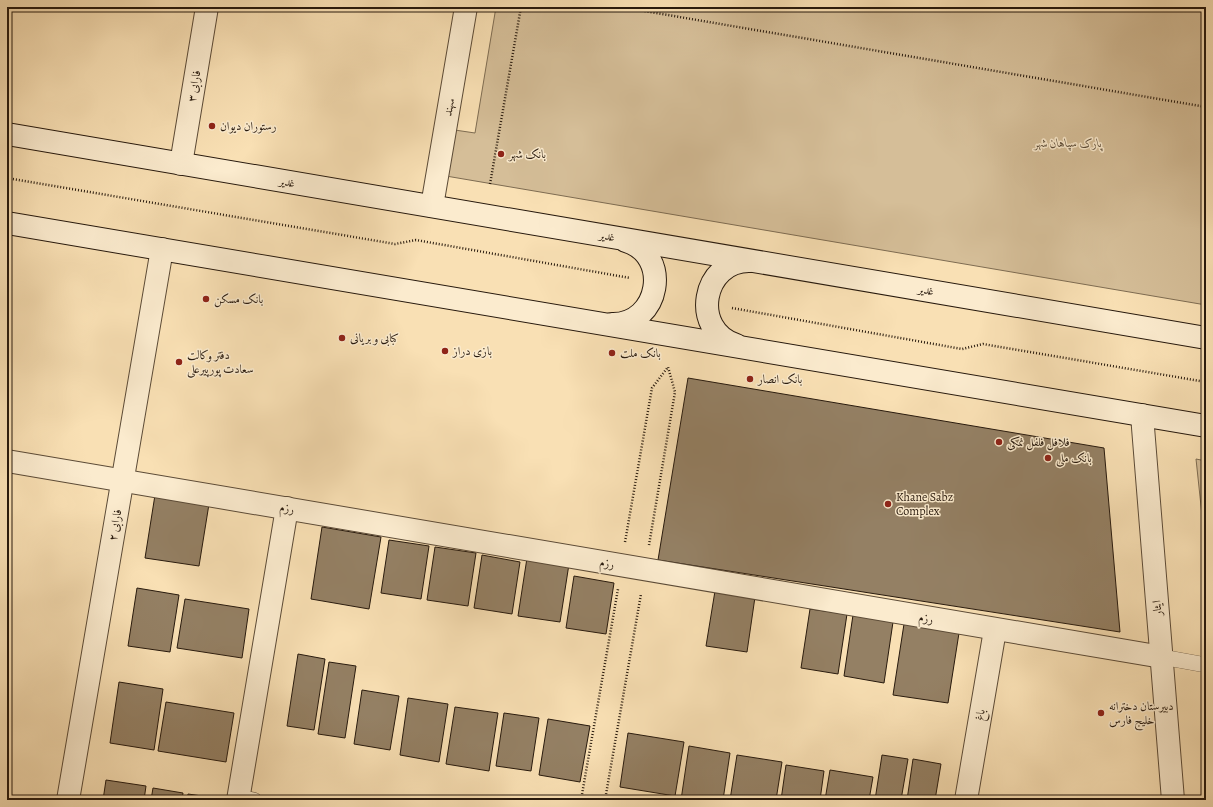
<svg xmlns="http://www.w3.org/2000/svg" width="1213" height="807" font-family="Alegreya,Amiri,serif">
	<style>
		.green { fill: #d5be98; stroke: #7e6c52 }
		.building { fill: #948064; stroke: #27190d }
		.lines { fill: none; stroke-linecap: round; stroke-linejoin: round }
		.service-casing { stroke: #5c4b37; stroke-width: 16 }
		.minor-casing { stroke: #5c4b37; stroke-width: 24 }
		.tertiary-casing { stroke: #5c4b37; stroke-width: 24 }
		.secondary-casing { stroke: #27190d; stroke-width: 24 }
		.path { stroke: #27190d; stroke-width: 2.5; stroke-dasharray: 1 2; stroke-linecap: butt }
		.service { stroke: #fbebce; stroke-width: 15 }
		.minor { stroke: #fbebce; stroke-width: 22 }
		.tertiary { stroke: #fbebce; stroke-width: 22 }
		.secondary { stroke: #fbebce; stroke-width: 22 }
		.poi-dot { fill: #8f2418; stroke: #fbebce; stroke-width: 1.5 }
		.labels { text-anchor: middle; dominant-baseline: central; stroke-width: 3; stroke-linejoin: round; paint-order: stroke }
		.street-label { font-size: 12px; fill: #27190d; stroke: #fbebce }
		.poi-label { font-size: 12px; fill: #27190d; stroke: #fbebce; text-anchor: start }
		.park-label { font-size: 12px; font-style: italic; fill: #5b4b37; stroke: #fbebce }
	</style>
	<rect width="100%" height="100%" fill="#f9e0b4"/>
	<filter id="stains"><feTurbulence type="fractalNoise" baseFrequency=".005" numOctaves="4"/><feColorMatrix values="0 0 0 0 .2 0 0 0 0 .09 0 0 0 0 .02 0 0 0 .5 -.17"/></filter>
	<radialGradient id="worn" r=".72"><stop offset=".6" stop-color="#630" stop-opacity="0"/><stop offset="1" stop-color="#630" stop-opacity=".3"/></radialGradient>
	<g class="green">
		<path d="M 496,7 L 1206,7 L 1206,305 L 440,175 L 448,129 L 475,133 Z"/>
		<path d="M 1196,459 L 1206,461 L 1206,553 Z"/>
	</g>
	<g class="building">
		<path d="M 688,378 L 1104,448 L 1120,632 L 658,560 Z"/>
		<path d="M 7,474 L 11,475 L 7,500 Z"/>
		<path d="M 155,495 L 209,504 L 199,566 L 145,558 Z"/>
		<path d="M 322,527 L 381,537 L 369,609 L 311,599 Z"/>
		<path d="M 389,540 L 429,546 L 421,599 L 381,593 Z"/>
		<path d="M 435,547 L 476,553 L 468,606 L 427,600 Z"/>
		<path d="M 482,555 L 520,562 L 512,614 L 474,608 Z"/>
		<path d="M 527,558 L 569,564 L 560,622 L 518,616 Z"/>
		<path d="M 574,576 L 614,583 L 606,634 L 566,628 Z"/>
		<path d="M 137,588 L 179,595 L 170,652 L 128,646 Z"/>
		<path d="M 715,591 L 755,597 L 747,652 L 706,646 Z"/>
		<path d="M 185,599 L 249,609 L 242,658 L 177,648 Z"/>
		<path d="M 810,609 L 847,614 L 838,674 L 801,668 Z"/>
		<path d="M 853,615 L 893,622 L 884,683 L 844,676 Z"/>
		<path d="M 904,624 L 959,633 L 948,703 L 893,695 Z"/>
		<path d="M 298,654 L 325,659 L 314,730 L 287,726 Z"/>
		<path d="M 329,662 L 356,666 L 345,738 L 318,734 Z"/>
		<path d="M 119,682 L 163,689 L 154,750 L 110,743 Z"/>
		<path d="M 362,690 L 399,696 L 390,750 L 354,744 Z"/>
		<path d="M 408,698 L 448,704 L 439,762 L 400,755 Z"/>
		<path d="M 166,702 L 234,713 L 226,762 L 158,751 Z"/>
		<path d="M 455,707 L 498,713 L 489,771 L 446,764 Z"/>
		<path d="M 504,713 L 539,718 L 531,771 L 496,766 Z"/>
		<path d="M 548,719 L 590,726 L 580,782 L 539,775 Z"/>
		<path d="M 628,733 L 684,742 L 675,796 L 620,787 Z"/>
		<path d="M 689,746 L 730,753 L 723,800 L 681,800 Z"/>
		<path d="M 737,755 L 782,762 L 776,800 L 730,800 Z"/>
		<path d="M 882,755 L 908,759 L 901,800 L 875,800 Z"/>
		<path d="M 913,759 L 941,764 L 935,800 L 907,800 Z"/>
		<path d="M 786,765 L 824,771 L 820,800 L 781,800 Z"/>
		<path d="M 830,770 L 873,777 L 869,800 L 825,800 Z"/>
		<path d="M 106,780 L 146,786 L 144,800 L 103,800 Z"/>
		<path d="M 153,788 L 183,793 L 182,800 L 151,800 Z"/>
		<path d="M 188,794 L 223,799 L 223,800 L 187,800 Z"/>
	</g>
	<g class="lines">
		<defs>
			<g id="service">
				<path d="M 1162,657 L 1206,665"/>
				<path d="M 238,797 L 254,800"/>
			</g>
			<g id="minor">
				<path d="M 7,461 C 392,523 776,595 1162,657"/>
				<path d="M 238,800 L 287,508"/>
				<path d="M 966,800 L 995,630"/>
			</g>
			<g id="tertiary">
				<path d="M 181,164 L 207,7"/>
				<path d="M 432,206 L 466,7"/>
				<path d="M 1142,415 L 1173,800"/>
				<path d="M 68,800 L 162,249"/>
			</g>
			<g id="secondary">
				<path d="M 7,134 L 1206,338"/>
				<path d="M 7,223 L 1206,426"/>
				<path d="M 612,324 C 660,325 672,255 626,241"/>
				<path d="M 736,345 C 690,330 702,260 750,261"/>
			</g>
		</defs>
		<use href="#service" class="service-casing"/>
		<use href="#minor" class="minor-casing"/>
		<use href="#tertiary" class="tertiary-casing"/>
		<use href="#secondary" class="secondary-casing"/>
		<g class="path">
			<path d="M 621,7 L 1206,107"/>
			<path d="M 7,178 L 395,244 L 416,240 L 630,278"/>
			<path d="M 490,184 L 521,7"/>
			<path d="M 732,308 L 962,349 L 983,344 L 1206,382"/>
			<path d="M 625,542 L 652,388 L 668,367 L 675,392 L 649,545"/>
			<path d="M 581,800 L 618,589"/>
			<path d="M 605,800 L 641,594"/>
		</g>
		<use href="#service" class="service"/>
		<use href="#minor" class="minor"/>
		<use href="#tertiary" class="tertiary"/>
		<use href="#secondary" class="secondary"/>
	</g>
	<g class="poi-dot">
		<circle cx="212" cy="126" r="4"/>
		<circle cx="501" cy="154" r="4"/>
		<circle cx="206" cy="299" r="4"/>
		<circle cx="342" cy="338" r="4"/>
		<circle cx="445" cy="351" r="4"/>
		<circle cx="612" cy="353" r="4"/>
		<circle cx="179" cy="362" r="4"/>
		<circle cx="750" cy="379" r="4"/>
		<circle cx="999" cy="442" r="4"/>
		<circle cx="1048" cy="458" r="4"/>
		<circle cx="888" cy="504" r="4"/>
		<circle cx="1101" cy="713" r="4"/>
	</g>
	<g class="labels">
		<g class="street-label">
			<text transform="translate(194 86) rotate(-80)">فارابی ۳</text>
			<text transform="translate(449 107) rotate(-80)">سهند</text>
			<text transform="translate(287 182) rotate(10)">غدیر</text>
			<text transform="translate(607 236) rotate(10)">غدیر</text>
			<text transform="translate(926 290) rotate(10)">غدیر</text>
			<text transform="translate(287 508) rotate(10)">رزم</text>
			<text transform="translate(115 525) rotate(-80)">فارابی ۲</text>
			<text transform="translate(607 563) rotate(10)">رزم</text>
			<text transform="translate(1157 608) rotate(-95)">ایثار</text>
			<text transform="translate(926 618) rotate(10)">رزم</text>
			<text transform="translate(980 715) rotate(-80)">باغ</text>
		</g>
		<g class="poi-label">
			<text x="220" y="126">رستوران دیوان</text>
			<text x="509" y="154">بانک شهر</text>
			<text x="214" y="299">بانک مسکن</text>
			<text x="350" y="338">کبابی و بریانی</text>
			<text x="453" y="351">بازی دراز</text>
			<text x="620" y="353">بانک ملت</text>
			<text x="187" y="355">دفتر وکالت<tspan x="187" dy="14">سعادت پورپیرعلی</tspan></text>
			<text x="758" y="379">بانک انصار</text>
			<text x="1007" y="442">فلافل فلفل نمکی</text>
			<text x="1056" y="458">بانک ملی</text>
			<text x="896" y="497">Khane Sabz<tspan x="896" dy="14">Complex</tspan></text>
			<text x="1109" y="706">دبیرستان دخترانه<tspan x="1109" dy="14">خلیج فارس</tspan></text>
		</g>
		<g class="park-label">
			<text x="1068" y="143">پارک سپاهان شهر</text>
		</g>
	</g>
	<rect width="1213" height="807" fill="none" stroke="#f9e0b4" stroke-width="24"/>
	<rect x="8" y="8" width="1197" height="791" fill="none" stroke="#27190d" stroke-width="2"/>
	<rect x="12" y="12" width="1189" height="783" fill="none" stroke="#27190d"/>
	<rect width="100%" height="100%" filter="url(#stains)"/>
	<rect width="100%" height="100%" fill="url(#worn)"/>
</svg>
